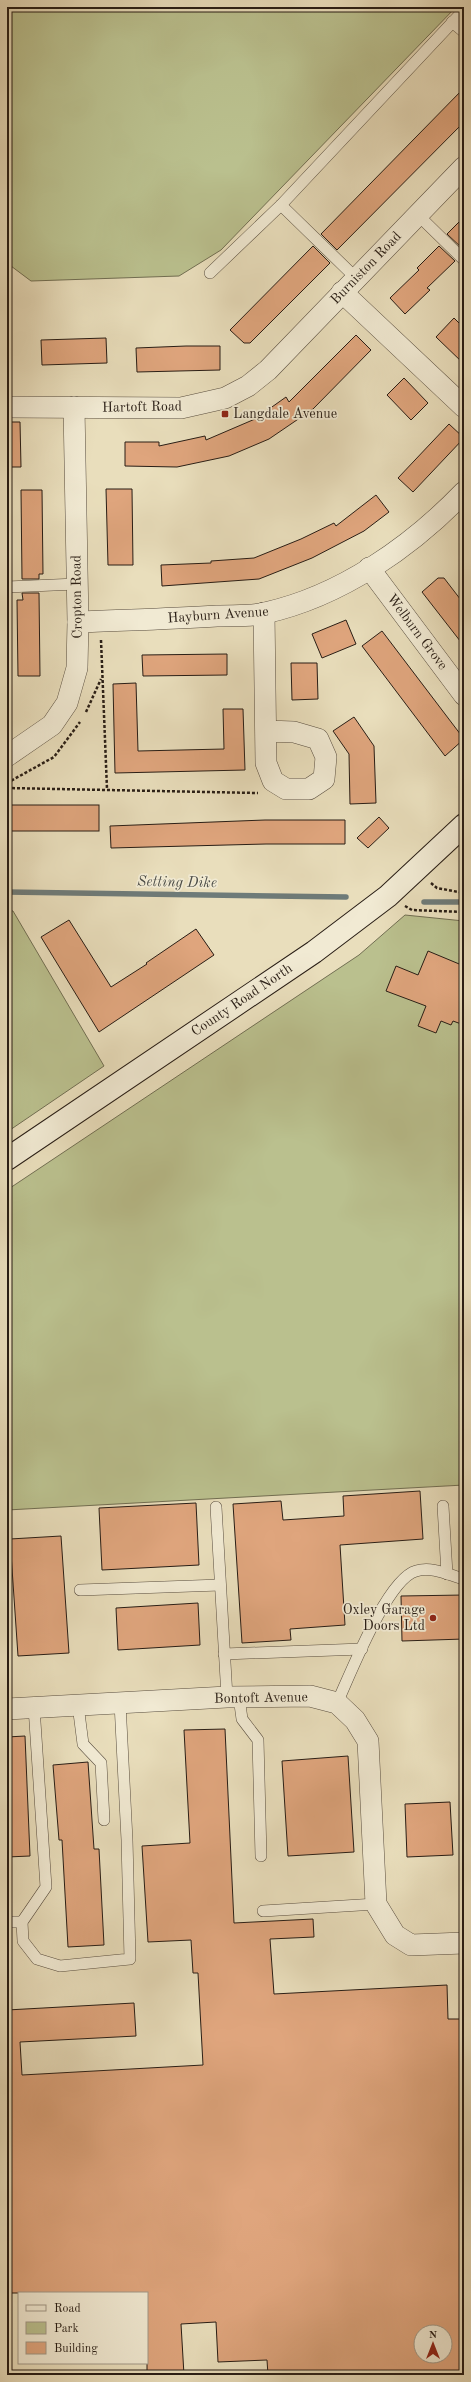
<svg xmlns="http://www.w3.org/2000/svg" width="471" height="2382" font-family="'Old Standard TT',serif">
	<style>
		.green { fill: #bac08e; stroke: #716e52 }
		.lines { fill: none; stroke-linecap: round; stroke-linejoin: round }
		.stream { stroke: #6e7b79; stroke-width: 5.5 }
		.building { fill: #dfa57d; stroke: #281d15; fill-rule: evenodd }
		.lane-casing { stroke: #584d3f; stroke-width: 12 }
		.street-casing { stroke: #584d3f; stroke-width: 22 }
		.secondary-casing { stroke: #281d15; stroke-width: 24 }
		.path { stroke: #281d15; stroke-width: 2.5; stroke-dasharray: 3 2; stroke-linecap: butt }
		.lane { stroke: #f1ead3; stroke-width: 11 }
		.street { stroke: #f1ead3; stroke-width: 21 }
		.secondary { stroke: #f1ead3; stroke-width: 22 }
		.poi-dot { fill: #8f2418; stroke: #f1ead3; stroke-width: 1.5 }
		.labels { text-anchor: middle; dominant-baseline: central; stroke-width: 3.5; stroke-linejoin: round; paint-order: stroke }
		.street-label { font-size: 14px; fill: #281d15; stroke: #f1ead3 }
		.poi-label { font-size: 14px; fill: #281d15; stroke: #f1ead3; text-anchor: start }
		.water-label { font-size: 15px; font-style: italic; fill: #4b4c47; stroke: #f1ead3 }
	</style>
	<rect width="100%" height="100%" fill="#e9debc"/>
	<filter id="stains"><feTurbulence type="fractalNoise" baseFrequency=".005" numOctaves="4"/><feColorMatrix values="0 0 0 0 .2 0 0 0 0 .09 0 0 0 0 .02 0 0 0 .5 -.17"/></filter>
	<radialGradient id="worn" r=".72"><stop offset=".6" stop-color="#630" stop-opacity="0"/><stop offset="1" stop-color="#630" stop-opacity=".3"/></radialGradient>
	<g class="green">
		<path d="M 7,7 L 456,7 L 221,250 L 179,276 L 31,281 L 7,263 Z"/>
		<path d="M 7,910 L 13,911 L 104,1066 L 7,1132 Z"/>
		<path d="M 405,915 L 464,921 L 464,1485 L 7,1510 L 7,1190 L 359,955 Z"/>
	</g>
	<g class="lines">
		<g class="stream">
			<path d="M 7,892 L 346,897"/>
			<path d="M 424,902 L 464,902"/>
		</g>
	</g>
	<g class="building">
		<path d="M 464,88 L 464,122 L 337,250 L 321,234 Z"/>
		<path d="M 464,217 L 464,250 L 447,234 Z"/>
		<path d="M 313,246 L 330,263 L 250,343 L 244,343 L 230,330 Z"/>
		<path d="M 439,246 L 455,261 L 427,288 L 430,290 L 405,314 L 390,298 L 419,270 L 417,268 Z"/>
		<path d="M 454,318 L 464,328 L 464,364 L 436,337 Z"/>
		<path d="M 356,335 L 371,350 L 313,409 L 269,439 L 229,456 L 177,467 L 125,466 L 125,442 L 159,442 L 159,446 L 205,436 L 206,440 L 255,419 L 286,397 L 289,402 Z"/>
		<path d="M 106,338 L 107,363 L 42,365 L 41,340 Z"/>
		<path d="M 186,346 L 220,346 L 220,370 L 137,372 L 136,348 Z"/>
		<path d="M 404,378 L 428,403 L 411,420 L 387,395 Z"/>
		<path d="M 7,422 L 20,422 L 21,467 L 7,467 Z"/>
		<path d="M 449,424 L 464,438 L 413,492 L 398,478 Z"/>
		<path d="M 106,489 L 132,489 L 133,565 L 108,565 Z"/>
		<path d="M 21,490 L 42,490 L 43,574 L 39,574 L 39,579 L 22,579 Z"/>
		<path d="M 376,495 L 389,512 L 364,531 L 312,558 L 259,579 L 162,586 L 161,565 L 211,563 L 211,561 L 254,558 L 301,539 L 334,523 L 336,526 Z"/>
		<path d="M 438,578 L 444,578 L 464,604 L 464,646 L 422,592 Z"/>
		<path d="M 22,593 L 39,593 L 40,676 L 18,676 L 17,600 L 23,600 Z"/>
		<path d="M 346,620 L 356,644 L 322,658 L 312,634 Z"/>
		<path d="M 382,631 L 464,739 L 445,756 L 362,646 Z"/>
		<path d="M 227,654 L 227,675 L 143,676 L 142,655 Z"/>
		<path d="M 291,663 L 317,663 L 318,699 L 292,700 Z"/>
		<path d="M 136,683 L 138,751 L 224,749 L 223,709 L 243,709 L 245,770 L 115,773 L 113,684 Z"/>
		<path d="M 354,717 L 374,746 L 376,803 L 350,804 L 349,754 L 333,731 Z"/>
		<rect x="7" y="805" width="92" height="26"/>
		<path d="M 379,817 L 389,828 L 368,848 L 357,838 Z"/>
		<path d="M 265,820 L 345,820 L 345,844 L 266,844 L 111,848 L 110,826 Z"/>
		<path d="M 69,920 L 111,987 L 147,964 L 146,963 L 196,929 L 214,955 L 99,1032 L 41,937 Z"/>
		<path d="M 428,951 L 464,966 L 464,1025 L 453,1021 L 451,1025 L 441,1021 L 436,1033 L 418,1026 L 426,1006 L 386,991 L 396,966 L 418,975 Z"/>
		<path d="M 420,1491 L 423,1539 L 340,1545 L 345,1625 L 290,1629 L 291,1640 L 242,1643 L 233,1504 L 281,1501 L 283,1520 L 344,1516 L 343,1496 Z"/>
		<path d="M 196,1503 L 199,1565 L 102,1570 L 99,1508 Z"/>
		<path d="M 61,1536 L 69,1653 L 18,1656 L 10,1539 Z"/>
		<path d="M 464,1595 L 464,1639 L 402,1641 L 401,1596 Z"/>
		<path d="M 198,1603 L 200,1645 L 118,1650 L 116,1608 Z"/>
		<path d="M 225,1729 L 234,1923 L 313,1919 L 314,1937 L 270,1939 L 274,1994 L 447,1985 L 448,2019 L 464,2019 L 464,2371 L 389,2375 L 268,2375 L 267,2360 L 218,2362 L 216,2322 L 181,2324 L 184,2375 L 147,2375 L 147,2293 L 7,2293 L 7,2010 L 134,2003 L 136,2036 L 20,2042 L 22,2075 L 203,2065 L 198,1973 L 193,1973 L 191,1940 L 148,1942 L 142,1846 L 190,1843 L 184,1730 ZM 421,2332 L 445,2332 L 445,2356 L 421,2356 Z"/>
		<path d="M 25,1736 L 30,1856 L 7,1857 L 7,1737 Z"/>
		<path d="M 348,1756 L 354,1852 L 288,1856 L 282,1761 Z"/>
		<path d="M 88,1762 L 94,1849 L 99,1849 L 104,1945 L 68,1947 L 62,1840 L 59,1840 L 53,1765 Z"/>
		<path d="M 450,1802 L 453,1855 L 407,1857 L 405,1804 Z"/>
	</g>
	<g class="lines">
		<defs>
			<g id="lane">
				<path d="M 452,22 L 464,32"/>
				<path d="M 281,205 L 356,278"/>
				<path d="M 418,215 L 464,260"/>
				<path d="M 210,273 L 281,205 L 464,10"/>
				<path d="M 7,587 L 77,584"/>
				<path d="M 443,1506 L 447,1574"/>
				<path d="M 216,1507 L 227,1697"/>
				<path d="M 80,1590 L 220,1585"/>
				<path d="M 224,1654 L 362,1649"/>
				<path d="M 239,1697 L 242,1719 L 258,1740 L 261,1856"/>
				<path d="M 337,1703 C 350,1675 387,1579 416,1571 C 432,1566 449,1575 464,1579"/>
				<path d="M 78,1705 L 83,1744 L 101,1763 L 104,1820"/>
				<path d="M 34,1707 L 46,1887 L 22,1922 L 23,1941 L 37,1959 L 60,1966 L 130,1959 L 127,1840 L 120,1703"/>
				<path d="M 263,1911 L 376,1904"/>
				<path d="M 7,1922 L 22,1922"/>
			</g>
			<g id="street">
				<path d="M 342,292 L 464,407"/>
				<path d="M 7,407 L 181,408 L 225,398 L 248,386 L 268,370 L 464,167"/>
				<path d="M 369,568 L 464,695"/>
				<path d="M 264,613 L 266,763 L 273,781 L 286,789 L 309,789 L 324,779 L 326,757 L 318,739 L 294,732 L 267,731"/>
				<path d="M 78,622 C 125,620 171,619 217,616 C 233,615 250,617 265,613 C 341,596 411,547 464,492"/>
				<path d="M 7,756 L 52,725 L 67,703 L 77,668 L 78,622 L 74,407"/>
				<path d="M 7,1709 L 227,1697 L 310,1696 L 337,1703 L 355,1720 L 368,1741 L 376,1904 L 395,1935 L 411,1945 L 464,1943"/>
			</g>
			<path id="secondary" d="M 7,1159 L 314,952 L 388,896 L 464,825"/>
		</defs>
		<use href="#lane" class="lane-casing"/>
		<use href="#street" class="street-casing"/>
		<use href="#secondary" class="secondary-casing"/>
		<g class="path">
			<path d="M 101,640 L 107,789"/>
			<path d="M 86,712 L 101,679"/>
			<path d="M 7,783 L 54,757 L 80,722"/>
			<path d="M 7,788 L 258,793"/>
			<path d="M 431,883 L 437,888 L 464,893"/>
			<path d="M 405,906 L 412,910 L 464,912"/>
		</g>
		<use href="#lane" class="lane"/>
		<use href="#street" class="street"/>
		<use href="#secondary" class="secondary"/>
	</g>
	<g class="poi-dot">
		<rect x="221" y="410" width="8" height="8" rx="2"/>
		<circle cx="433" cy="1618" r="4"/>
	</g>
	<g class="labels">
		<g class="street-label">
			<text transform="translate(366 268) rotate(-46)">Burniston Road</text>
			<text transform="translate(142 407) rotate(-1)">Hartoft Road</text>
			<text transform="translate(77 597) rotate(-91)">Cropton Road</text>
			<text transform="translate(218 615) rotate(-4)">Hayburn Avenue</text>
			<text transform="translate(417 632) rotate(53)">Welburn Grove</text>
			<text transform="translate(242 1000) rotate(-34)">County Road North</text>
			<text transform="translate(261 1698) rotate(-1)">Bontoft Avenue</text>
		</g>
		<g class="poi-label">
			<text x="233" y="414">Langdale Avenue</text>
			<text x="425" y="1610" text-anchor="end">Oxley Garage<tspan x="425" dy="16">Doors Ltd</tspan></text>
		</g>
		<g class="water-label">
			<text transform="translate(177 883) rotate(1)">Setting Dike</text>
		</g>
	</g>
	<rect width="471" height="2382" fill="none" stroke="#e9debc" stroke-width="24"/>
	<rect x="8" y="8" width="455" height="2366" fill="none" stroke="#281d15" stroke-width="2"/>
	<rect x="12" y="12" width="447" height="2358" fill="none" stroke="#281d15"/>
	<rect x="18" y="2292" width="130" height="72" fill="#f1ead3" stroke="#a19887"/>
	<rect x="26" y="2305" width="20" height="6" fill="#f1ead3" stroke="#a19887"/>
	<text x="54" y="2312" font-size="12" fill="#281d15">Road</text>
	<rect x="26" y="2322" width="20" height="12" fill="#bac08e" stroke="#a19887"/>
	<text x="54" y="2332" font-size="12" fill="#281d15">Park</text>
	<rect x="26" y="2342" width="20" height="12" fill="#dfa57d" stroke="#a19887"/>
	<text x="54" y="2352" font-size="12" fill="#281d15">Building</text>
	<g transform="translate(433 2344)"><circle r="19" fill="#f1ead3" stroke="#a19887"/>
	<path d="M0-3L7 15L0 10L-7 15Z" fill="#8f2418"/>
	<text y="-6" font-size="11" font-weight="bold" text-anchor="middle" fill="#281d15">N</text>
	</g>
	<rect width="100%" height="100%" filter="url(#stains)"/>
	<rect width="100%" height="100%" fill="url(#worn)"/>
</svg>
